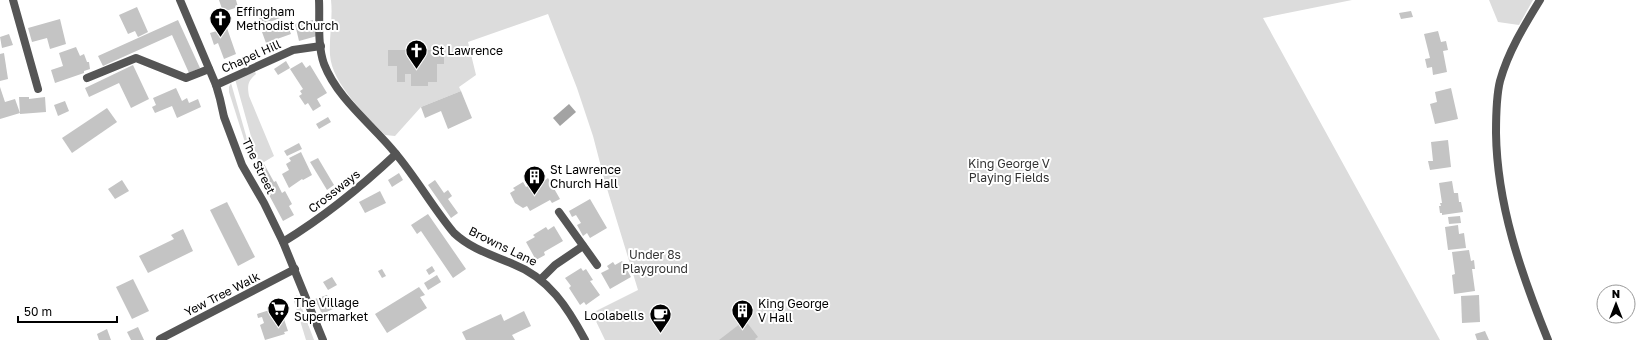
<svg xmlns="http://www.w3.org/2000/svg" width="1652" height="340" font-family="'Golos Text',sans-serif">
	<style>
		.green { fill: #dcdcdc }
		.water { fill: #a3a3a3 }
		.building { fill: #c4c4c4 }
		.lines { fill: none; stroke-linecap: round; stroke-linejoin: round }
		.minor { stroke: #555; stroke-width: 8 }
		.tertiary { stroke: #555; stroke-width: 8 }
		.labels { text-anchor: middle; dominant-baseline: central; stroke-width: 4; stroke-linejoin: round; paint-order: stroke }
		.poi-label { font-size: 12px; fill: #000; stroke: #fff; text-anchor: start }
		.street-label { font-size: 12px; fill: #000; stroke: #fff }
		.park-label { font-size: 12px; fill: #333; stroke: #fff }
	</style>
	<rect width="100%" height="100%" fill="#fff"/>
	<g class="green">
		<path d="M 331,0 L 1352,0 L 1263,18 L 1440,340 L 605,340 L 592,313 L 638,290 L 605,182 L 593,136 L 577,88 L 548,14 L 468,42 L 476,75 L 459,87 L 461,91 L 421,107 L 395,136 L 385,135 C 366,115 332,84 330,55 C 329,37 333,18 331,0 Z"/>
		<path d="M 1489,0 L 1533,0 L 1519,25 L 1498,22 Z"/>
		<path d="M 255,72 L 256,74 C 248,81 247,85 249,96 L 274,156 L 259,165 L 235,79 Z"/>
		<path d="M 231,83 L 251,153 L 250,158 L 229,92 L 229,87 Z"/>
		<path d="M 297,295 L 314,340 L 306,340 L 294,301 L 295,297 Z"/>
	</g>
	<path class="water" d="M 569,104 L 576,112 L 560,126 L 553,118 Z"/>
	<g class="building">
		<path d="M 219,0 L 236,0 L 238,7 L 223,12 Z"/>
		<path d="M 137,7 L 148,32 L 138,37 L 135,31 L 128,34 L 119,15 Z"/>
		<path d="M 278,11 L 280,18 L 262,25 L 259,18 Z"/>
		<path d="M 1411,11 L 1413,17 L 1401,19 L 1399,13 Z"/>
		<path d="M 60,19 L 66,44 L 50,49 L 47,38 L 32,42 L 28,28 Z"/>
		<path d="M 178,20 L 200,68 L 189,73 L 172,35 L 103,66 L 98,56 Z"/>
		<path d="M 282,20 L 284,25 L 287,24 L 291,34 L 266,43 L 262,32 L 265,32 L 264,29 L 271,27 L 270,25 Z"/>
		<path d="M 313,20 L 317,36 L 299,41 L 295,24 Z"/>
		<path d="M 227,28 L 236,54 L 224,59 L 218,43 L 214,45 L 210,33 Z"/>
		<path d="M 1438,31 L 1441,42 L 1446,41 L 1448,50 L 1443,51 L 1447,72 L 1433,75 L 1432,67 L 1427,68 L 1425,59 L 1430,58 L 1424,34 Z"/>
		<path d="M 9,34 L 13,45 L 2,48 L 0,37 Z"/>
		<path d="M 76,47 L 80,56 L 84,54 L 87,62 L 89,62 L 90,69 L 84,71 L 84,73 L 55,83 L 51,70 L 63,66 L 59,53 Z"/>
		<path d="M 388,50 L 444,50 L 444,64 L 437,64 L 437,82 L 428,82 L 428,86 L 411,86 L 411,74 L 405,74 L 405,82 L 397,82 L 397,66 L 388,66 Z"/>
		<path d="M 4,53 L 8,79 L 0,81 L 0,54 Z"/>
		<path d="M 286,61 L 290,68 L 278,75 L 274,69 Z"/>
		<path d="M 302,62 L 306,68 L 310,65 L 327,93 L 317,99 L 321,106 L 313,111 L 308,103 L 305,105 L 299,96 L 302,94 L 300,91 L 303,89 L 290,69 Z"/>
		<path d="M 133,65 L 149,99 L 131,108 L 119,83 L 89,97 L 85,88 Z"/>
		<path d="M 0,87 L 5,102 L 15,99 L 20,113 L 0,119 Z"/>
		<path d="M 176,88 L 182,101 L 187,98 L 189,103 L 198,99 L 201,107 L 177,118 L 172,106 L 155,113 L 152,107 L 156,105 L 153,98 Z"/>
		<path d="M 1451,88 L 1458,119 L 1435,124 L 1430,104 L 1437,102 L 1435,92 Z"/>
		<path d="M 461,91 L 472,118 L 448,129 L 441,111 L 425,118 L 421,107 Z"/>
		<path d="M 19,97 L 29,97 L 29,99 L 45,97 L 46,112 L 20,114 Z"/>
		<path d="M 65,101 L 69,111 L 58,116 L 54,105 Z"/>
		<path d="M 107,108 L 117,122 L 72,153 L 62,138 Z"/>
		<path d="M 328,117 L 331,122 L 319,129 L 316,124 Z"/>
		<path d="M 1448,140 L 1451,167 L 1430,170 L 1428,161 L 1433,161 L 1431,142 Z"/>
		<path d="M 299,143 L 302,149 L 287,156 L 284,151 Z"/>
		<path d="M 301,152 L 312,175 L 303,180 L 302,179 L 289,188 L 282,174 L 289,170 L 286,164 L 291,161 L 289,158 Z"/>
		<path d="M 318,158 L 334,185 L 327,190 L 310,162 Z"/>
		<path d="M 264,164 L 274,182 L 276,181 L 282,193 L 285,191 L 292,204 L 289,206 L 294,215 L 283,221 L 255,169 Z"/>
		<path d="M 399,173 L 403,180 L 392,187 L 388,180 Z"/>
		<path d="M 542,178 L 544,181 L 548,178 L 560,199 L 552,203 L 550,200 L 530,211 L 527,206 L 523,208 L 515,203 L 510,193 L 515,190 L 513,188 L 523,182 L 526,187 Z"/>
		<path d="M 122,180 L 129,191 L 115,199 L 108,189 Z"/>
		<path d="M 435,180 L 444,193 L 448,190 L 452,196 L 448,199 L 458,213 L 451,218 L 428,185 Z"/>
		<path d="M 1452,181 L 1454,193 L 1458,193 L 1459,202 L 1461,202 L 1463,212 L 1442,215 L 1442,213 L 1440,213 L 1439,206 L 1441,206 L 1440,203 L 1442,203 L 1439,183 Z"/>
		<path d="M 380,191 L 386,203 L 365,213 L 359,202 Z"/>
		<path d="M 590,199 L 607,228 L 590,238 L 587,233 L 583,236 L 577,225 L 581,223 L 576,215 L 572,217 L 569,211 Z"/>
		<path d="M 227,202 L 255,257 L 238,266 L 210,210 Z"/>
		<path d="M 428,214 L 466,269 L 453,278 L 421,231 L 417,234 L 411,225 Z"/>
		<path d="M 1460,216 L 1461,223 L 1449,224 L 1448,217 Z"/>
		<path d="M 1458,225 L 1459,234 L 1464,233 L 1466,248 L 1448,250 L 1445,227 Z"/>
		<path d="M 554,226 L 563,241 L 544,252 L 545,255 L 536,260 L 526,242 L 535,237 L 533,235 L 546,227 L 548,230 Z"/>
		<path d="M 183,229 L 193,251 L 148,273 L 139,256 L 174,239 L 171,235 Z"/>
		<path d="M 1469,250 L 1471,261 L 1474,260 L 1475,269 L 1472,269 L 1475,291 L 1454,294 L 1452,275 L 1455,274 L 1452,252 Z"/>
		<path d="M 622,261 L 631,277 L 610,289 L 601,273 L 609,269 L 607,266 L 613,262 L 615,265 Z"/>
		<path d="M 432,266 L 435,271 L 429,275 L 426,270 Z"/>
		<path d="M 581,268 L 583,271 L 586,269 L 593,280 L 590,281 L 600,295 L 586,305 L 584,302 L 580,305 L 569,288 L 571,286 L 565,278 Z"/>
		<path d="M 382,269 L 386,276 L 382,278 L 378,271 Z"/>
		<path d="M 437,275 L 441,282 L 428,290 L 424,283 Z"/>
		<path d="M 332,277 L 337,285 L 328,290 L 323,282 Z"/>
		<path d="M 133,279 L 149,311 L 132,319 L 116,287 Z"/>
		<path d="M 419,287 L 425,295 L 420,297 L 427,308 L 387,333 L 375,314 Z"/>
		<path d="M 327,295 L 333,309 L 322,314 L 315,299 Z"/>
		<path d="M 1479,295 L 1480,322 L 1462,323 L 1461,296 Z"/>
		<path d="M 276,308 L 277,312 L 281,310 L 288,331 L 284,332 L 285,334 L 265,340 L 260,325 L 264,323 L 262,317 L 258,318 L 257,314 Z"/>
		<path d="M 524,311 L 531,326 L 512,335 L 515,340 L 466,340 L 462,332 L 501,314 L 504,321 Z"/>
		<path d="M 745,320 L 758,337 L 755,339 L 756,340 L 719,340 Z"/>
		<path d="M 138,327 L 144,340 L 131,340 L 127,332 Z"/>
		<path d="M 107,329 L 111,340 L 99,340 L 97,334 Z"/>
		<path d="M 1485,331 L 1489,340 L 1477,340 L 1475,334 Z"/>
	</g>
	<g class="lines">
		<g class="minor">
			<path d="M 13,0 L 38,89"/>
			<path d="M 319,0 C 320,20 317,44 324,64 C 338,100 373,125 396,154 C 417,179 433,208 454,233 C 471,249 492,255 513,264 C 549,278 568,308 585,340"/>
			<path d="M 1540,0 C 1524,26 1508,52 1500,81 C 1496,97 1496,116 1496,133 C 1497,205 1521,273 1548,340"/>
			<path d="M 87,78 L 136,58 L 186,78 L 209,69"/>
			<path d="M 216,85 L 293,50 L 321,46"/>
			<path d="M 559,212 L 597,265"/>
			<path d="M 283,242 C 324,217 361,187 396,154"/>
			<path d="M 541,279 L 555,265 L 583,246"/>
			<path d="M 160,339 L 295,269"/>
		</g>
		<path class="tertiary" d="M 180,0 L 216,85 L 220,99 L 224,117 L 242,165 L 264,203 L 283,242 L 323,340"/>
	</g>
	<defs>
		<symbol id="church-pin" viewBox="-11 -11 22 30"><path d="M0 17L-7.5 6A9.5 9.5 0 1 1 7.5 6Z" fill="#000" stroke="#fff"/><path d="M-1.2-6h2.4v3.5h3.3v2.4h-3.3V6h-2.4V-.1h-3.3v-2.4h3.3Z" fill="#fff"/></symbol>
		<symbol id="building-pin" viewBox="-11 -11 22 30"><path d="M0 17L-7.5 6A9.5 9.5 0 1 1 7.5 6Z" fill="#000" stroke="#fff"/><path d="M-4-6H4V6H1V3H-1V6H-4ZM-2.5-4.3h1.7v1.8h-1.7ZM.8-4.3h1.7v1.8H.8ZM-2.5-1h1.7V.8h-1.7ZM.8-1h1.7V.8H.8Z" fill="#fff"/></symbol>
		<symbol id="supermarket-pin" viewBox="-11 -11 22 30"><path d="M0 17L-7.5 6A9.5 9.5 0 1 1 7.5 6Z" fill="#000" stroke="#fff"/><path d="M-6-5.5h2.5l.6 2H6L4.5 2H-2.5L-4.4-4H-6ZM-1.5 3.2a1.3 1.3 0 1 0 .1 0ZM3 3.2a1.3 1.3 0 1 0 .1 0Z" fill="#fff"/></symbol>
		<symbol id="cafe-pin" viewBox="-11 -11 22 30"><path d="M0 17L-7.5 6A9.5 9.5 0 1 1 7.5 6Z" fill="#000" stroke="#fff"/><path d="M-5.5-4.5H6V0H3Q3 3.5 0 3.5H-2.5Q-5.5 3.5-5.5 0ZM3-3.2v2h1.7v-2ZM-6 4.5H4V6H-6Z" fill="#fff"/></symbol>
	</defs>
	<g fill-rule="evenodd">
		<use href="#church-pin" x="208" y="6" width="25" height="34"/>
		<use href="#church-pin" x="404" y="38" width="25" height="34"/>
		<use href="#building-pin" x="522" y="164" width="25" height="34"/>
		<use href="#supermarket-pin" x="266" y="296" width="25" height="34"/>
		<use href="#building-pin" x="730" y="298" width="25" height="34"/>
		<use href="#cafe-pin" x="648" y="302" width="25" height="34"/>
	</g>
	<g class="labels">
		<g class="poi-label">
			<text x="236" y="11">Effingham<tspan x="236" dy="14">Methodist Church</tspan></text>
			<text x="432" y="50">St Lawrence</text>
			<text x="550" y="169">St Lawrence<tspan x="550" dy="14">Church Hall</tspan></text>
			<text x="294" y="302">The Village<tspan x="294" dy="14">Supermarket</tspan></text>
			<text x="758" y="303">King George<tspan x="758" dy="14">V Hall</tspan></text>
			<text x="644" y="315" text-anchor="end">Loolabells</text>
		</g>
		<g class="street-label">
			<text transform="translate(251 56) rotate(-24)">Chapel Hill</text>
			<text transform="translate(259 166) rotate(64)">The Street</text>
			<text transform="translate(334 191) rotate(-38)">Crossways</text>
			<text transform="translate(503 246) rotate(26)">Browns Lane</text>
			<text transform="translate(222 294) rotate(-27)">Yew Tree Walk</text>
		</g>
		<g class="park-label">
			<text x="1009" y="163">King George V<tspan x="1009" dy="14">Playing Fields</tspan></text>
			<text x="655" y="254">Under 8s<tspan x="655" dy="14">Playground</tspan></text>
		</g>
	</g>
	<g transform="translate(1616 304)"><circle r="19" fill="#ffffff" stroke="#999999"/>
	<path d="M0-3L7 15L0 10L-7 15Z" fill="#000000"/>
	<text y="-6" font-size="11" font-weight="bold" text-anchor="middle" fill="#000000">N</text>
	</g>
	<path d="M18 316v6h99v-6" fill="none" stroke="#000000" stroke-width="2"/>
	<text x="24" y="316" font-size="12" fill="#000000" stroke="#ffffff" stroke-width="3" paint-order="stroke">50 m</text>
</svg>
